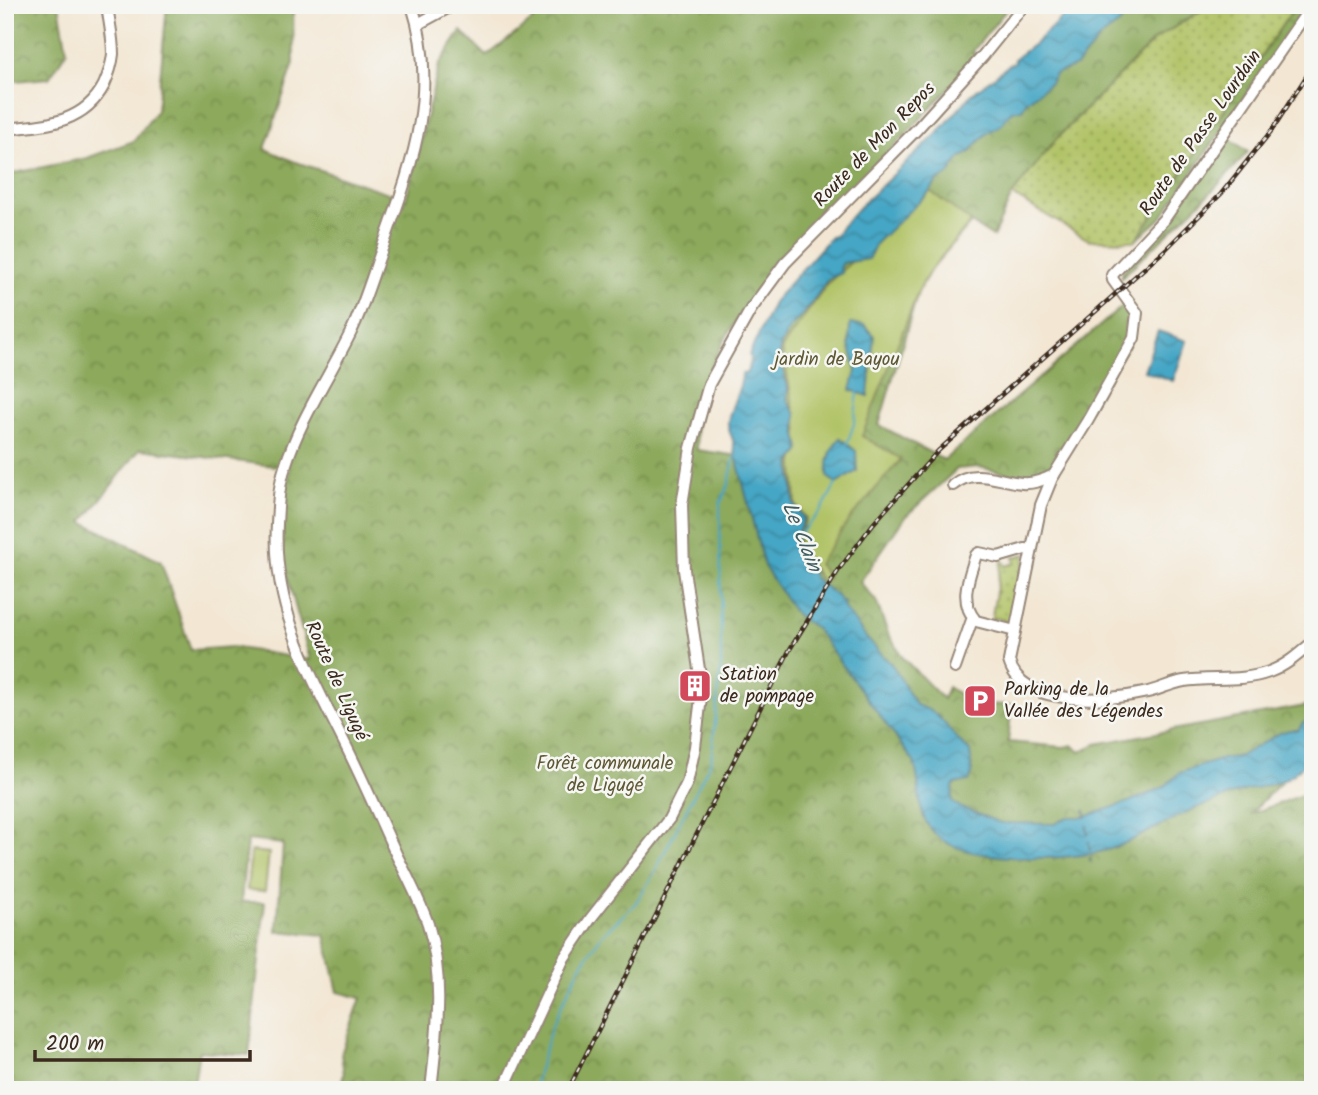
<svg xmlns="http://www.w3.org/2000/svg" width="1318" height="1095" font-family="Kalam,sans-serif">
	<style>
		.grass { fill: url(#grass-dots); stroke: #767642; stroke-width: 2 }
		.forest { fill: url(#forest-crowns); stroke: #646a3c; stroke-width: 2; fill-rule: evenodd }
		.park { fill: #b1c366; stroke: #767642; stroke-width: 2 }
		.water { fill: url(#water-waves); stroke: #406872; stroke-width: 2 }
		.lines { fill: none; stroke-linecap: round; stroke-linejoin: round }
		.stream { stroke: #45a6c5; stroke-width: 2 }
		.ferry { stroke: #3f5c61; stroke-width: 2; stroke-dasharray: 9 7; stroke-linecap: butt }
		.minor-casing { stroke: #978879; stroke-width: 14 }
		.minor { stroke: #fff; stroke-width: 10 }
		.rail-casing { stroke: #3b2a1e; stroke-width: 4.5 }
		.rail { stroke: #f6f6f2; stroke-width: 2; stroke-dasharray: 5; stroke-linecap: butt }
		.labels { text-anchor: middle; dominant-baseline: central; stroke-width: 5; stroke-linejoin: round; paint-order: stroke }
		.street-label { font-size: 19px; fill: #3b2a1e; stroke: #f6f6f2 }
		.park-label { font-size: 19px; fill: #5e5834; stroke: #f6f6f2 }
		.poi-label { font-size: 19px; fill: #3b2a1e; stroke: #f6f6f2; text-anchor: start }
		.water-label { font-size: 21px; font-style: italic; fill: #3f5c61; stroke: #f6f6f2 }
	</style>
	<defs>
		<pattern id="grass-dots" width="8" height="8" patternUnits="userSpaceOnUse" patternTransform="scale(1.75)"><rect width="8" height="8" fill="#b1c366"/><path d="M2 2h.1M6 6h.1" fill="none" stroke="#919f53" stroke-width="1.8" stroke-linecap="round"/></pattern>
		<pattern id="forest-crowns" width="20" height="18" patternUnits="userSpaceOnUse" patternTransform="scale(1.75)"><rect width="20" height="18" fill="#8ca95b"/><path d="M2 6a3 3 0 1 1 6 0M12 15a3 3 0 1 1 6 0" fill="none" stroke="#748a4b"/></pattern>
		<pattern id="water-waves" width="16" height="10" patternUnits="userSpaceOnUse" patternTransform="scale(1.75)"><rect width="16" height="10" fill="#45a6c5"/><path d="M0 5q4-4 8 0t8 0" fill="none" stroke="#3b879f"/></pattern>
	</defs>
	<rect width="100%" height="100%" fill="#f6f6f2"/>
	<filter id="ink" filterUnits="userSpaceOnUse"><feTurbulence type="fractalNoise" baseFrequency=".0143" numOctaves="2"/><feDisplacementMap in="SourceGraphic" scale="14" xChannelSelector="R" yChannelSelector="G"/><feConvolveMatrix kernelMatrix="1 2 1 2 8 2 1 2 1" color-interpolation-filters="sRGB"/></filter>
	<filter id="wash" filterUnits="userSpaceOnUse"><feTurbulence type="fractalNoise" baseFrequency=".00686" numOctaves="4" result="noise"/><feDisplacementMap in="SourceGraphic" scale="28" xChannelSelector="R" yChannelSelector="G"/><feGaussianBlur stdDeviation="1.57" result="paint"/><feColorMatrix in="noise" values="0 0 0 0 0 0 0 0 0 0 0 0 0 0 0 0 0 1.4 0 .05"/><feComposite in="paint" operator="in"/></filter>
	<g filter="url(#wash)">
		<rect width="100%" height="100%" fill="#f3e7d4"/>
		<g class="grass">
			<path d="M 1210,5 L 1293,5 L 1292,11 L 1135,241 L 1089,240 L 1012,195 L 1056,139 L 1154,40 Z"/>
			<path d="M 1025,554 L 1013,623 L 1004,625 L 1004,620 L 995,618 L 993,622 L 991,622 L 1001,562 L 1003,561 L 1005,566 L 1015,563 L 1013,557 Z"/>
		</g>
		<g class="forest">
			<path d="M 5,5 L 59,5 L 67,51 L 49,78 L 5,82 Z"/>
			<path d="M 167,5 L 293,5 L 294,63 L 265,149 L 293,161 L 406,199 L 439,65 L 461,31 L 487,56 L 552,5 L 1010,5 L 973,51 L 977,58 C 943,94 910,131 875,166 C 807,234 711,318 697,418 C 695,428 697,440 697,450 L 745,457 L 747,396 L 797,304 L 1108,5 L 1210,5 L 1154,40 L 1056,139 L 1012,195 L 993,237 L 971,223 L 931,269 L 918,292 L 879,425 L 944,460 L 1124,305 C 1135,317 1131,331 1128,346 L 1055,464 L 1047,472 L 1026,478 L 979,467 L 957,469 L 905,517 L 860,582 L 876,601 L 888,633 L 903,658 L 943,699 L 948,687 L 974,704 L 1012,705 L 1008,742 L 1064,747 L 1073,745 L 1080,752 L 1096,744 L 1305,706 L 1313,699 L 1313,749 L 1250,814 L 1313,791 L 1313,1090 L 338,1090 L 344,1074 L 341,1054 L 361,998 L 338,992 L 325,935 L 277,931 L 283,844 L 247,840 L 241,902 L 265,902 L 249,1055 L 199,1051 L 193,1090 L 5,1090 L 5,175 L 87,158 L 134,141 L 157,110 ZM 140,449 L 290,468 L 283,515 L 282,558 L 310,660 L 232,647 L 191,650 L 161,562 L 83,522 Z"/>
			<path d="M 1293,5 L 1308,5 L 1161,218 L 1135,241 L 1292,11 Z"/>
			<path d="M 1226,136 L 1248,152 L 1214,189 L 1120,279 L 1123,271 L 1177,208 Z"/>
		</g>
		<g class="park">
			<path d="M 930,191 L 971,222 L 931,269 L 918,292 L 862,436 L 901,459 L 849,520 L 818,564 L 828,578 L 823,583 L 797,545 L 806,518 L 796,505 L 794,464 L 798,431 L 782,348 L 829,282 Z"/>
			<path d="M 251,851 L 269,853 L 265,891 L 247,890 Z"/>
		</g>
		<g class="water">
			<path d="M 1077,5 L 1134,5 L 1119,24 L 1101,37 L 1076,66 L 1055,74 L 1050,83 L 1026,102 L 1022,109 L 1012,111 L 1001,125 L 986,134 L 969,153 L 960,158 L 948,175 L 938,180 L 930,191 L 877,242 L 868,259 L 843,263 L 840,268 L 842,273 L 828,279 L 809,307 L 789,329 L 780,346 L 780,360 L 788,388 L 787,400 L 796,414 L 796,430 L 800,448 L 799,453 L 791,462 L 794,504 L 804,518 L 795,539 L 798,554 L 810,567 L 814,578 L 838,597 L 840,602 L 844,602 L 843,607 L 869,641 L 893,666 L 916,705 C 946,713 946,733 970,751 L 972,774 L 969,781 L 955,784 L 953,787 L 952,802 L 962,808 L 1001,823 L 1055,824 L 1068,817 L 1085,817 L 1131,801 L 1164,787 L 1179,773 L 1222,759 L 1240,756 L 1280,733 L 1289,730 L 1298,730 L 1302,724 L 1313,717 L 1313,755 C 1306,762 1298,771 1289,777 C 1276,785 1259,787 1244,791 C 1229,795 1214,802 1199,807 C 1168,819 1139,840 1107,850 C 1069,861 968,864 937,836 C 913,814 923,789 914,762 L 815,628 L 796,615 L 764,566 L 734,448 C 735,438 727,432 728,422 C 730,406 742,389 742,374 L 747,373 L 751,358 L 749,355 L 774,301 L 831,237 L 836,236 L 841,227 L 859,207 L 938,133 L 971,95 L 1010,64 L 1015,62 L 1014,59 L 1034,44 L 1068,12 L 1074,10 Z"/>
			<path d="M 850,324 L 864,325 L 874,336 L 868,396 L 851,390 L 856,371 L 849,344 Z"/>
			<path d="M 1158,331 L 1187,341 L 1173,381 L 1144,371 Z"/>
			<path d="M 840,438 L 856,451 L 857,471 L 836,484 L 828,477 C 827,461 829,451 840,438 Z"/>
		</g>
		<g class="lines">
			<g class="stream">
				<path d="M 847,444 L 854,424 L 858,392"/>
				<path d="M 795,539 L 821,511 L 836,484"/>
				<path d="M 533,1090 L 552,1025 L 580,967 L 601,936 L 635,904 L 652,877 L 711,761 L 721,665 L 720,504 L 729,483 L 734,458 L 736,456"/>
			</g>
			<path class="ferry" d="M 1085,809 L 1091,863"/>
		</g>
	</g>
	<g filter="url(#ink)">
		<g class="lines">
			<defs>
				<g id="minor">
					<path d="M 412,5 C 440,92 412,164 383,246 C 373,274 364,305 351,332 C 329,377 300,419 285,467 C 279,484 278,505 277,524 C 272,607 310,674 346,746 C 364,782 380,819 397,856 C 408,878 420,901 428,924 C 445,979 437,1033 431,1090"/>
					<path d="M 1312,5 L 1165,218 L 1112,275 L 1113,280 L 1137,313 L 1134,338 L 1088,420 L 1052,478 L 1041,505 L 1009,661 C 1022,709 1109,701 1148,692 C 1160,689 1172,683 1184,681 C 1212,677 1242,682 1269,672 C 1286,666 1299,654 1313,642"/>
					<path d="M 418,24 L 453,5"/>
					<path d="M 5,129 C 44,125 84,124 104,85 C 108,76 112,64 113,54 C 113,38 109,21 107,5"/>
					<path d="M 953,485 C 974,467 998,481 1022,483 C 1033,484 1044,480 1054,475"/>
					<path d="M 1015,631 L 976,621 C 958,601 969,577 976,555 L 979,553 L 998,557 L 1025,549 L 1031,550"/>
					<path d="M 955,668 L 973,617"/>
					<path d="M 503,1090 L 564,958 L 591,918 L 669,819 L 687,783 L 695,747 L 702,689 L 684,570 L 682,505 L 691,448 L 709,384 L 751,309 L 785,263 L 917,129 L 982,57 L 1024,5"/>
				</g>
			</defs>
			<use href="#minor" class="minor-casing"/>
			<use href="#minor" class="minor"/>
			<defs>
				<path id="rail" d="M 568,1090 L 790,649 L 840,568 L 873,524 L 938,451 L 1166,249 L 1221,194 L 1272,130 L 1313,66"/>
			</defs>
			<use href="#rail" class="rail-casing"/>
			<use href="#rail" class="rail"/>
		</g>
	</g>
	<defs>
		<symbol id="building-square" viewBox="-11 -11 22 22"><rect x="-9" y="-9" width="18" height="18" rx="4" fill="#d1495b" stroke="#f6f6f2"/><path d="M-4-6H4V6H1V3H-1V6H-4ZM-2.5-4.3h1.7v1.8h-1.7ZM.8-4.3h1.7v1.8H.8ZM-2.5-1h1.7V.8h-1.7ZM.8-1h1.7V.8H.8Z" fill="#fff"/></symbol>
		<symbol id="parking-square" viewBox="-11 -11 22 22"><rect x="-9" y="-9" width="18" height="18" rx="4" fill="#d1495b" stroke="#f6f6f2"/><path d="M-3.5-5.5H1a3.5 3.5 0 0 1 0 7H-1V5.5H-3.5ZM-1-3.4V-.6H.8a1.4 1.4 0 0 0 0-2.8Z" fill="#fff"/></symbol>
	</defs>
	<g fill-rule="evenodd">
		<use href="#building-square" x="676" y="667" width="38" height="38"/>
		<use href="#parking-square" x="961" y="682" width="38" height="38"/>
	</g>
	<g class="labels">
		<g class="street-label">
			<text transform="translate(1201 133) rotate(-55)">Route de Passe Lourdain</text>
			<text transform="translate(875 145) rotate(-46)">Route de Mon Repos</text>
			<text transform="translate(336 681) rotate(66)">Route de Ligugé</text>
		</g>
		<g class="park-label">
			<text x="837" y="360">jardin de Bayou</text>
			<text x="605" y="764">Forêt communale<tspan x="605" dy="22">de Ligugé</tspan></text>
		</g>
		<g class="poi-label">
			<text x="720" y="675">Station<tspan x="720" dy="22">de pompage</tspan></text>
			<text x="1004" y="690">Parking de la<tspan x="1004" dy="22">Vallée des Légendes</tspan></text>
		</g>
		<g class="water-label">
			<text transform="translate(801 537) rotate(68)">Le Clain</text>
		</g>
	</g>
	<rect width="1318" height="1095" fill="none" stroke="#f6f6f2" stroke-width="28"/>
	<path d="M35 1050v10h215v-10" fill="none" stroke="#3b2a1e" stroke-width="3.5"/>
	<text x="46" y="1050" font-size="21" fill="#3b2a1e" stroke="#f6f6f2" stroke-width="5" paint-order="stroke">200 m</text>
</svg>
